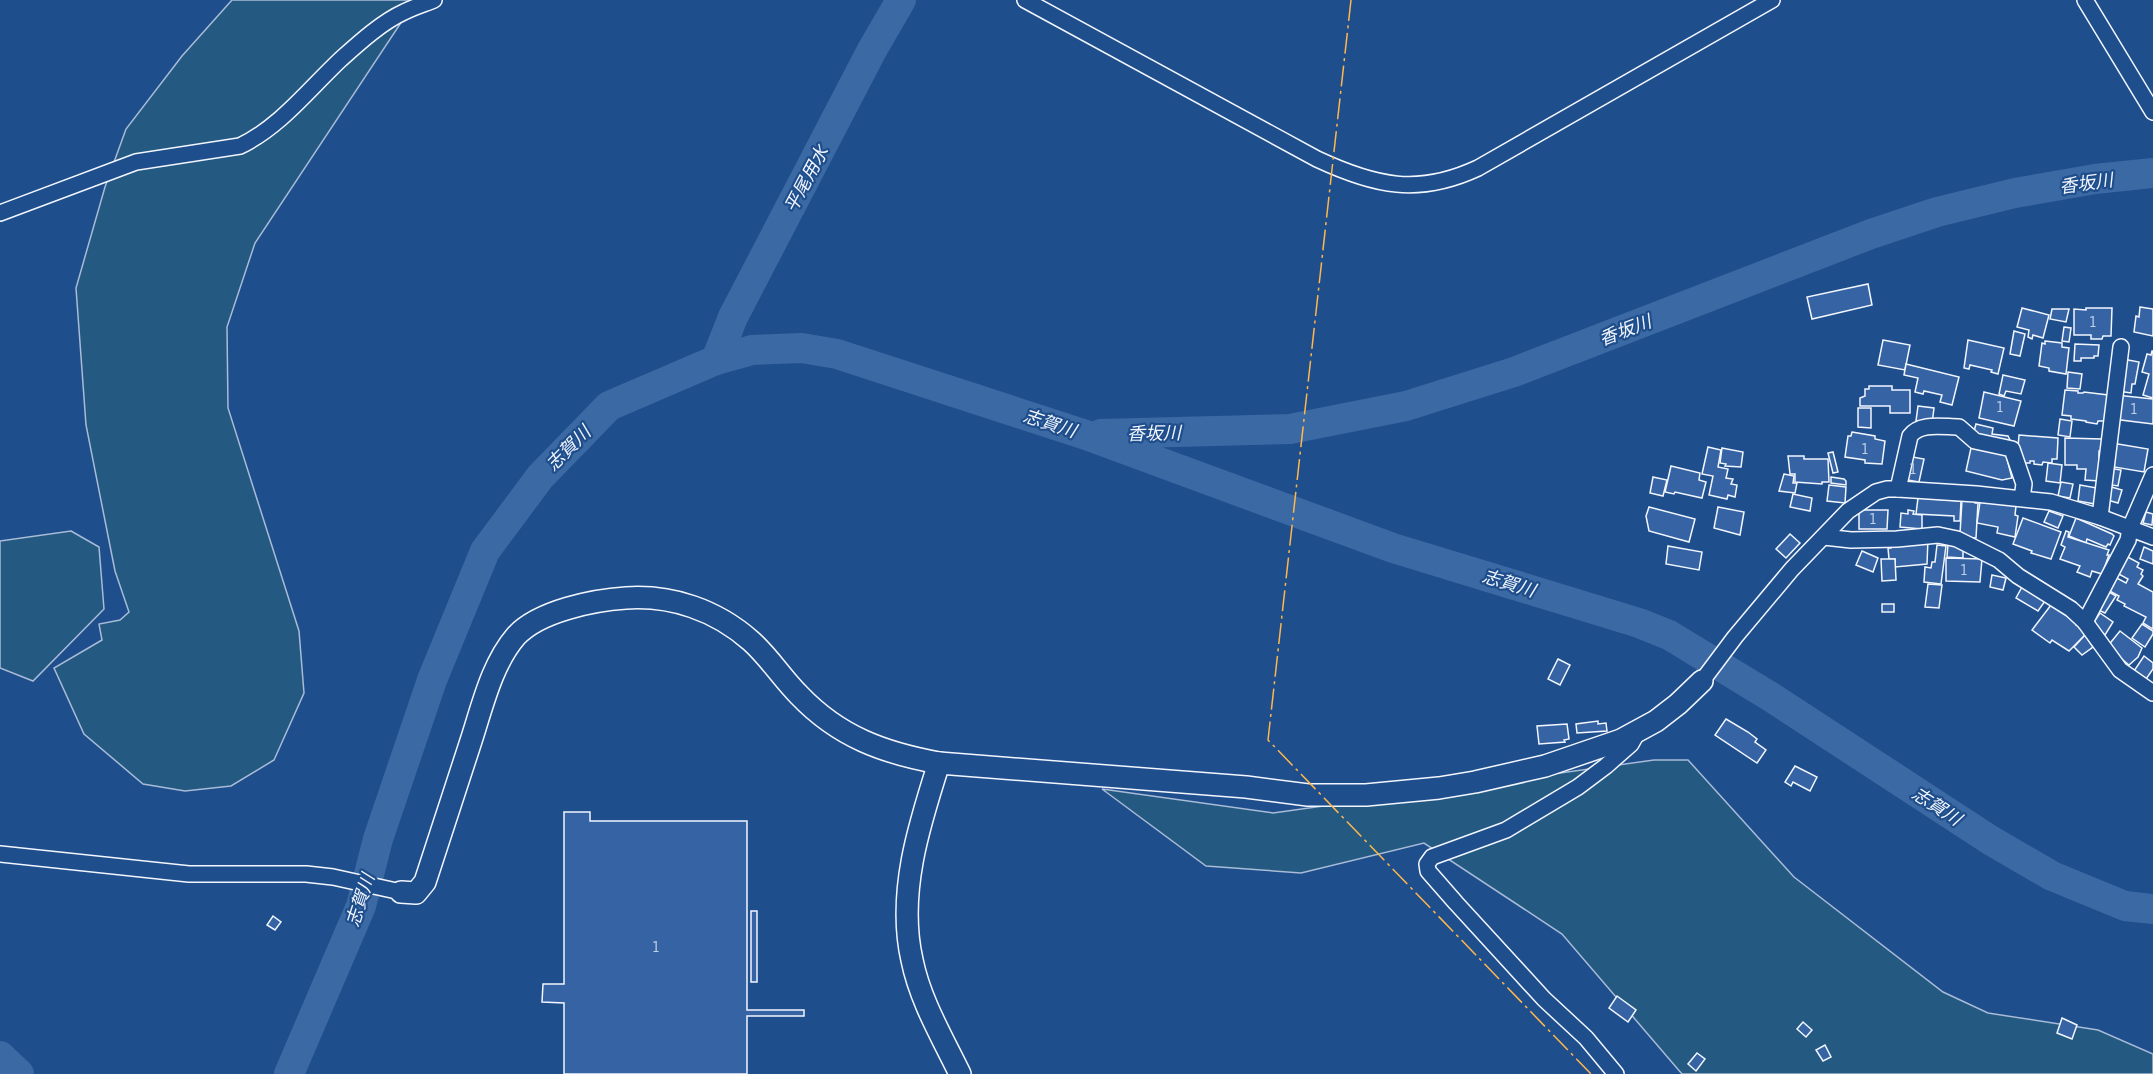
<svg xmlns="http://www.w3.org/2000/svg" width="2153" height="1074" font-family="'Asap Condensed','Noto Sans JP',sans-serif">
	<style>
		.green { fill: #245a82; stroke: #a8bbd7; stroke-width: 1.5 }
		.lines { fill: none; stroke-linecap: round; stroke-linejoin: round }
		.river { stroke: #3b69a3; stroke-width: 30 }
		.building { fill: #3563a3; stroke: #f2f6ff; stroke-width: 1.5 }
		.street-casing { stroke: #f2f6ff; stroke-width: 18 }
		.secondary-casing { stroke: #f2f6ff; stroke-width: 24 }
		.street { stroke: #1f4e8c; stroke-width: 15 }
		.secondary { stroke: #1f4e8c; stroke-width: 21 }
		.power { stroke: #ffb74d; stroke-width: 1.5; stroke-dasharray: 21 4.5 3 4.5; stroke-linecap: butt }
		.labels { text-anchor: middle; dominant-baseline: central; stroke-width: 4.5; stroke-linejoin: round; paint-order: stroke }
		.number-label { font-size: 14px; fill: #c3d1e8 }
		.water-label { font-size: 18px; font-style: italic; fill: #f2f6ff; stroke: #1f4e8c }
	</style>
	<rect width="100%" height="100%" fill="#1f4e8c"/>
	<g class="green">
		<path d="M 232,0 L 416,0 L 255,243 L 227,327 L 228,408 L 299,631 L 304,693 L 274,760 L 231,786 L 185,791 L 143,784 L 84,734 L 54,668 L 102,640 L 99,624 L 120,620 L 129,612 L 115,571 L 86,425 L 76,288 L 105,187 L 126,129 L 182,56 Z"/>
		<path d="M 71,531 L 99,547 L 104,609 L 33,681 L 0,668 L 0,541 Z"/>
		<path d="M 1654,760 L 1688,760 L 1794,877 L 1943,992 L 1988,1013 L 2098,1030 L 2153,1054 L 2153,1074 L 1682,1074 L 1562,934 L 1424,843 L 1301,873 L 1206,866 L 1102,789 L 1273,813 Z"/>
	</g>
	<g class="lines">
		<g class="river">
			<path d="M 716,360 L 733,317 L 872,50 L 901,0"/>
			<path d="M 1101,434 L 1290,429 L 1406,406 L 1514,372 L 1871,234 L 1937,212 L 2015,193 L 2095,179 L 2153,173"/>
			<path d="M 0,1056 L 19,1074"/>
			<path d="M 289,1074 L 361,906 L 378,839 L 432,680 L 485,551 L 540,477 L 609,406 L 716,360 L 752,350 L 802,348 L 837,354 L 1086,435 L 1393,548 L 1639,623 L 1669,635 L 1771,697 L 1990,840 L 2052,876 L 2125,906 L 2153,909"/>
		</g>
	</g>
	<g class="building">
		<path d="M 1868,284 L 1872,305 L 1812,319 L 1807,297 Z"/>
		<path d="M 2140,307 L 2153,309 L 2153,336 L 2134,332 L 2136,316 L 2139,317 Z"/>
		<path d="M 2022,308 L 2049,315 L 2043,338 L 2033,335 L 2032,339 L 2028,337 L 2029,330 L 2017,327 Z"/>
		<path d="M 2086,308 L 2112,308 L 2111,336 L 2103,336 L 2102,339 L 2091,339 L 2091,335 L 2074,335 L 2074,309 L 2086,310 Z"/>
		<path d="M 2052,309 L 2069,309 L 2066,322 L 2050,319 Z"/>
		<path d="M 2064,327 L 2071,328 L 2069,342 L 2062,341 Z"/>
		<path d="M 2014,331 L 2025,334 L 2020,356 L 2010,354 Z"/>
		<path d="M 1883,340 L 1910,345 L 1905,370 L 1878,365 Z"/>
		<path d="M 1968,340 L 2004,348 L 1998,374 L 1991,372 L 1992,370 L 1970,365 L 1969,369 L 1964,368 Z"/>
		<path d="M 2045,341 L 2062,343 L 2062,347 L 2069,348 L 2066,374 L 2049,371 L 2049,368 L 2039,366 L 2042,343 L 2045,344 Z"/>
		<path d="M 2075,344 L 2099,345 L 2098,356 L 2094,356 L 2094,358 L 2081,358 L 2081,361 L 2074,361 Z"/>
		<path d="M 2152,351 L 2153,351 L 2153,398 L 2143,395 L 2149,374 L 2142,372 L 2147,354 L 2151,355 Z"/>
		<path d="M 2123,359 L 2139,362 L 2135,384 L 2132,384 L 2131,393 L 2118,391 Z"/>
		<path d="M 1906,364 L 1959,377 L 1952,405 L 1940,402 L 1942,395 L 1924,391 L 1923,394 L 1915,392 L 1918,378 L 1904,375 Z"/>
		<path d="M 2068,372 L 2082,374 L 2080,389 L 2067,388 Z"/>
		<path d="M 2003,375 L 2025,380 L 2021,394 L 2006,391 L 2004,396 L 1999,394 Z"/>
		<path d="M 1869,386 L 1892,386 L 1892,390 L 1910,390 L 1910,413 L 1890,413 L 1890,406 L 1860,406 L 1860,398 L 1865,396 L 1865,389 L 1869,389 Z"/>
		<path d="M 2065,390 L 2078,391 L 2078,393 L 2083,393 L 2084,392 L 2108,395 L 2104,421 L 2098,421 L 2097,424 L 2086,422 L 2086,421 L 2071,419 L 2071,416 L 2062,415 Z"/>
		<path d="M 1984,392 L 2021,401 L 2014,426 L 1979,418 Z"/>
		<path d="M 2116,395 L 2153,399 L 2153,424 L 2113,419 Z"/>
		<path d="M 1918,406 L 1934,408 L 1932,424 L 1916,421 Z"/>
		<path d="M 1858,408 L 1871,408 L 1871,428 L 1858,427 Z"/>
		<path d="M 2060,419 L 2072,421 L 2070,437 L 2058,435 Z"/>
		<path d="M 1976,424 L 1993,428 L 1992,434 L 2008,436 L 2010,440 L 2009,445 L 1973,435 Z"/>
		<path d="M 1852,432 L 1875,436 L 1875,439 L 1885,441 L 1882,464 L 1865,463 L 1865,460 L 1845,457 L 1848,436 L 1851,436 Z"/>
		<path d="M 2019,435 L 2058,438 L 2057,459 L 2052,459 L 2052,463 L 2043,462 L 2042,465 L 2034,464 L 2034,461 L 2030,461 L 2030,463 L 2020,463 L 2017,460 Z"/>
		<path d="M 2065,438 L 2102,439 L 2102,451 L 2099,451 L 2099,481 L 2085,480 L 2086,469 L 2077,469 L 2077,465 L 2065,465 Z"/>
		<path d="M 2112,443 L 2148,449 L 2144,472 L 2108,466 Z"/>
		<path d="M 1708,447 L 1721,450 L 1718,467 L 1728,469 L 1726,478 L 1733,479 L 1731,484 L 1737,485 L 1735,497 L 1728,495 L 1727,499 L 1709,495 L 1713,476 L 1702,474 Z"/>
		<path d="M 1722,448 L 1743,452 L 1741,467 L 1725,466 L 1726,464 L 1720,463 Z"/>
		<path d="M 1971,448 L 2006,455 L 2012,478 L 2002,480 L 1966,471 Z"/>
		<path d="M 1833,452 L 1838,472 L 1833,473 L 1828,453 Z"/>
		<path d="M 1788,456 L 1804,456 L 1804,459 L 1828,459 L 1829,482 L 1822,482 L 1822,484 L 1795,482 L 1795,474 L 1790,474 Z"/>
		<path d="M 1907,456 L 1924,459 L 1919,482 L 1902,479 Z"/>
		<path d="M 2048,463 L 2062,465 L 2060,483 L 2046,481 Z"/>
		<path d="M 1671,466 L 1700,473 L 1699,480 L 1706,482 L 1702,498 L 1675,492 L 1674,494 L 1665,492 Z"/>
		<path d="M 2109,468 L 2121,470 L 2118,486 L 2106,484 Z"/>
		<path d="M 1784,474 L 1794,476 L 1793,483 L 1797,483 L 1795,493 L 1779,491 Z"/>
		<path d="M 1653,477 L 1667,480 L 1663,496 L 1650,493 Z"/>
		<path d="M 1831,477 L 1844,479 L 1846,481 L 1846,485 L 1831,483 Z"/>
		<path d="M 2061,482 L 2073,484 L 2070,498 L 2058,496 Z"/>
		<path d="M 1829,485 L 1846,487 L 1845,503 L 1827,501 Z"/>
		<path d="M 2080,485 L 2097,488 L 2095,504 L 2078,501 Z"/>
		<path d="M 2108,486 L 2122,490 L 2118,503 L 2104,499 Z"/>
		<path d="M 1793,494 L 1812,498 L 1810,511 L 1790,507 Z"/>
		<path d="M 1918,498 L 1961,501 L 1960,521 L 1954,521 L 1954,516 L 1916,514 Z"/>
		<path d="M 1962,500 L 1975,501 L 1975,503 L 1978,503 L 1976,538 L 1962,537 L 1960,534 Z"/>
		<path d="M 1980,502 L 2016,506 L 2015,515 L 2018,516 L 2015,537 L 1997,533 L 1998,527 L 1977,523 Z"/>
		<path d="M 1649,507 L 1695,519 L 1689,542 L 1649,531 L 1646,516 Z"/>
		<path d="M 1718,507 L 1744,512 L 1740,535 L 1714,528 Z"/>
		<path d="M 1859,510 L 1888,510 L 1887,529 L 1859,529 Z"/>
		<path d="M 1908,510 L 1914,511 L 1913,514 L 1922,515 L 1922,529 L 1900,527 L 1901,513 L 1908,514 Z"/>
		<path d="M 2049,511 L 2063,516 L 2058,528 L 2044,522 Z"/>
		<path d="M 2146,512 L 2153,514 L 2152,525 L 2143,523 Z"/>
		<path d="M 2023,518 L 2061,532 L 2051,559 L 2031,553 L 2032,551 L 2013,544 Z"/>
		<path d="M 2076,518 L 2112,534 L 2114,536 L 2110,545 L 2108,544 L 2106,547 L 2087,539 L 2086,543 L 2069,536 Z"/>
		<path d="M 2066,531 L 2069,532 L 2068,537 L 2109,550 L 2107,555 L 2109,555 L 2102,574 L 2092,571 L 2090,577 L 2077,572 L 2080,566 L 2060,559 L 2065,547 L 2061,545 Z"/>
		<path d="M 1790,534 L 1800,543 L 1786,558 L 1776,549 Z"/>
		<path d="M 1928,539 L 1927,564 L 1895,567 L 1895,559 L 1889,559 L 1888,548 L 1891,548 L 1891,543 Z"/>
		<path d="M 1948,544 L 1963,549 L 1963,558 L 1947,557 Z"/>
		<path d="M 1937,545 L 1946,546 L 1941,584 L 1924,582 L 1925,567 L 1931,568 L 1932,562 L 1935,562 Z"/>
		<path d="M 1668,546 L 1702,552 L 1699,570 L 1666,564 Z"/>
		<path d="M 2144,547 L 2153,551 L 2153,564 L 2140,559 Z"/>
		<path d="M 1862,551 L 1878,558 L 1873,572 L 1856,565 Z"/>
		<path d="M 2124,555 L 2139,563 L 2137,567 L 2143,570 L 2141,574 L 2143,576 L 2138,584 L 2153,592 L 2153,629 L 2143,623 L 2146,617 L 2124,606 L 2125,604 L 2117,600 L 2119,596 L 2106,589 L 2113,576 L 2126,583 L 2128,579 L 2115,572 Z"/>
		<path d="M 1946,558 L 1982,559 L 1980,582 L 1946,581 Z"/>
		<path d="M 1881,559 L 1895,559 L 1896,580 L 1882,581 Z"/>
		<path d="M 1992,575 L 2006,578 L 2003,590 L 1990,587 Z"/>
		<path d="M 1928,584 L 1942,585 L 1939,608 L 1925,607 Z"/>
		<path d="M 2022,587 L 2045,601 L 2038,611 L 2016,598 Z"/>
		<path d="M 2104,589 L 2116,596 L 2105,613 L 2094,608 Z"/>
		<rect x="1882" y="604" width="12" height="8"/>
		<path d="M 2051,605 L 2077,623 L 2076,625 L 2080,627 L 2085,635 L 2069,651 L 2052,640 L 2050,643 L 2032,630 Z"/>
		<path d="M 2100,613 L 2113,622 L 2105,635 L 2091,626 Z"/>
		<path d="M 2142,624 L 2153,631 L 2153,634 L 2145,647 L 2132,638 Z"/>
		<path d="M 2120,631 L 2142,648 L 2138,657 L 2129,665 L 2107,647 Z"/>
		<path d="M 2085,635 L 2093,647 L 2082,655 L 2074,647 Z"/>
		<path d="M 2144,656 L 2153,663 L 2153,669 L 2144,682 L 2132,674 Z"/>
		<path d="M 1558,659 L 1570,665 L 1560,685 L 1548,679 Z"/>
		<path d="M 1726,719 L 1748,732 L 1757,739 L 1755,742 L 1766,750 L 1757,763 L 1715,735 Z"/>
		<path d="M 1598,721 L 1598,724 L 1606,723 L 1607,731 L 1577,733 L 1576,724 Z"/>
		<path d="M 1567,724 L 1569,739 L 1564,740 L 1565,742 L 1539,744 L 1537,726 Z"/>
		<path d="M 1795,766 L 1817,777 L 1810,791 L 1793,782 L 1791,786 L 1785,782 Z"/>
		<path d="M 564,812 L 590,812 L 590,821 L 747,821 L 747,1010 L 804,1010 L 804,1016 L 747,1016 L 747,1074 L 564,1074 L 564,1003 L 542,1002 L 543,984 L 564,984 Z"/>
		<rect x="751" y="911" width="6" height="71"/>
		<path d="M 273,916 L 281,922 L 275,930 L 267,925 Z"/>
		<path d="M 1617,996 L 1636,1010 L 1628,1022 L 1609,1008 Z"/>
		<path d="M 2062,1018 L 2077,1025 L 2072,1039 L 2057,1033 Z"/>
		<path d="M 1803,1022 L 1812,1030 L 1806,1037 L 1797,1029 Z"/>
		<path d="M 1825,1045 L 1831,1057 L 1823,1061 L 1816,1050 Z"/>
		<path d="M 1697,1053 L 1705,1059 L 1696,1071 L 1688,1064 Z"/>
	</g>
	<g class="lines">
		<defs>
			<g id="street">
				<path d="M 1025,0 L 1317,159 C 1375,186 1418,196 1478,168 L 1772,0"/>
				<path d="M 2085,0 L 2153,112"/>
				<path d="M 0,213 L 136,162 L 240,146 C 280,127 309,89 341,59 C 360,42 382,22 404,12 C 414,7 424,4 434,0"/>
				<path d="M 1898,489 L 1910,436 C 1920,422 1943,427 1959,427 L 1975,441 L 2012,449 L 2024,484 L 2022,498"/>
				<path d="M 2100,517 L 2121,347"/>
				<path d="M 1824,537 L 1851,540 L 1897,539 L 1938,535 L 1957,539 L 1999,560 L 2018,576 L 2071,609 L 2085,622 L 2120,670 L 2153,693"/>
				<path d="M 2085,622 L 2128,540 L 2130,528 L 2153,475"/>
				<path d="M 1702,681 L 1735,637 L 1792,569 L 1848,511 L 1876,492 L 1887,489 L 1898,489 L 1976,494 L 2051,502 L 2100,517 L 2153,537"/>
				<path d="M 0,854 L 189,874 L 306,874 L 333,877 L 401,892"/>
				<path d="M 1616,1074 L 1586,1038 L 1544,999 L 1456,903 L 1428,871 L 1427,864 L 1432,857 L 1506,830 L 1578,787 L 1606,766 L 1631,744 L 1636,735"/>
			</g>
			<g id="secondary">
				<path d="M 939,763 C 919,825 897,894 912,960 C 920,1000 942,1037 960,1074"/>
				<path d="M 401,892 L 416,893 L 425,882 C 440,836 455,790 470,744 C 482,708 491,665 516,636 C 539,611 594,600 626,598 C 672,595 716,610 751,641 C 769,657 782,678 799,695 C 839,737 884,753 939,763 L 1246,787 L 1308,795 L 1366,795 L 1439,788 L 1475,782 L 1545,766 L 1621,740 L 1656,721 L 1678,704 L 1702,681"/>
			</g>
		</defs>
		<use href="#street" class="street-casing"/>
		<use href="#secondary" class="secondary-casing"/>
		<use href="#street" class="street"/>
		<use href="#secondary" class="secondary"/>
		<path class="power" d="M 1351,0 L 1268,740 L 1591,1074"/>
	</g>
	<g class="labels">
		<g class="number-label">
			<text x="2093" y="322">1</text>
			<text x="2000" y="407">1</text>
			<text x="2134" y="409">1</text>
			<text x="1865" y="449">1</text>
			<text x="1913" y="469">1</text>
			<text x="1873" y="519">1</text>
			<text x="1964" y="570">1</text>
			<text x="656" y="947">1</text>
		</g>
		<g class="water-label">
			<text transform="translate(806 179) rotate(-62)">平尾用水</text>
			<text transform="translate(2086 183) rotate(-8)">香坂川</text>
			<text transform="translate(1625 330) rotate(-21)">香坂川</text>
			<text transform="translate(1050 423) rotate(18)">志賀川</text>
			<text transform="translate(1154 433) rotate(-1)">香坂川</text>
			<text transform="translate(568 448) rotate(-45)">志賀川</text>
			<text transform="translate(1509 583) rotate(17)">志賀川</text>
			<text transform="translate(1937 806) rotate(33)">志賀川</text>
			<text transform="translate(360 900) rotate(-72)">志賀川</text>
		</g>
	</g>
</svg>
